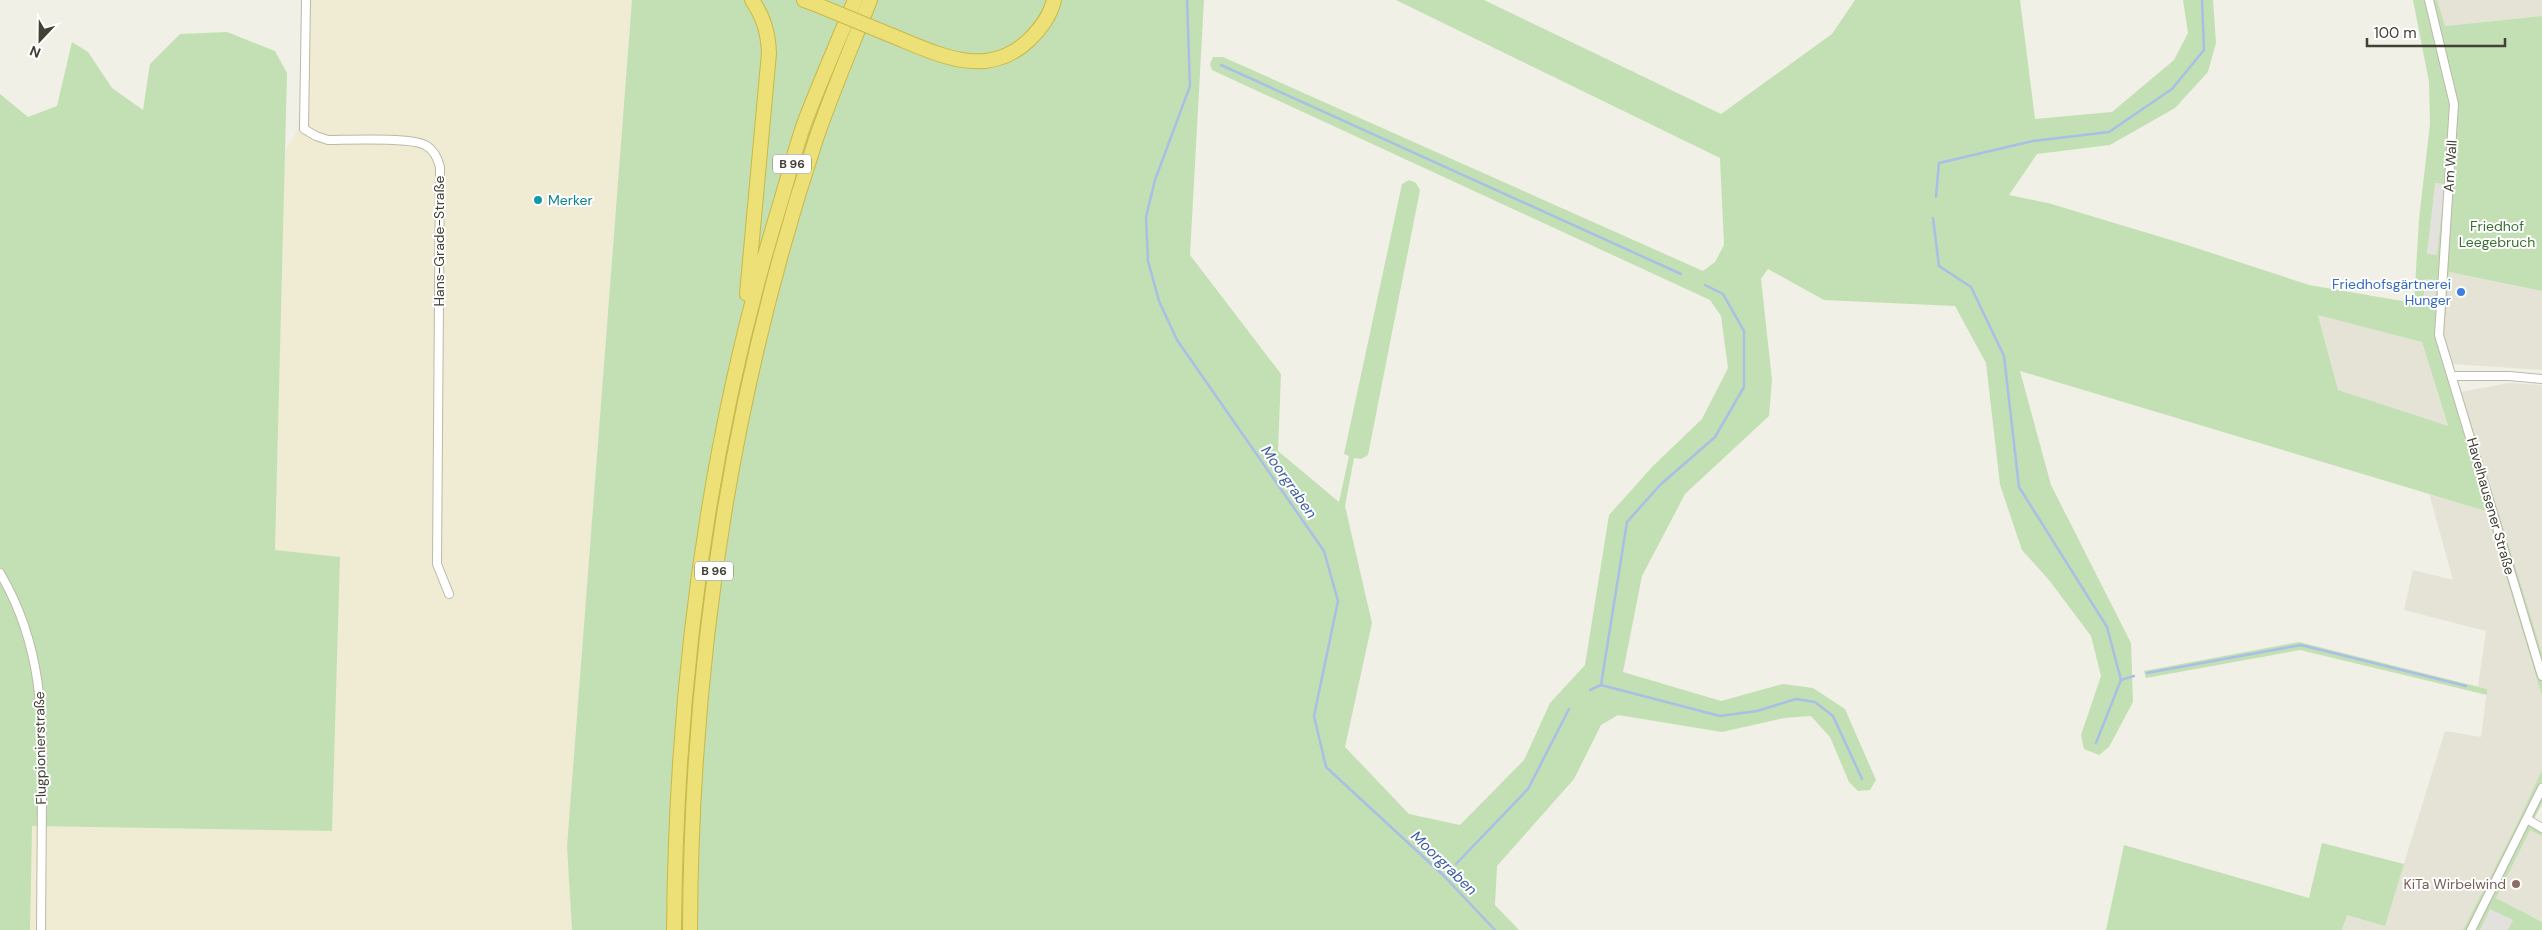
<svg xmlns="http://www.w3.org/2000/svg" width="2542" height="930" font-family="'DM Sans',sans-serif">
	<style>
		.residential { fill: #e4e3d5 }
		.commercial { fill: #f0ebd3 }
		.green { fill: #c2e0b3; fill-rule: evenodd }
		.parking { fill: #e2e1dd }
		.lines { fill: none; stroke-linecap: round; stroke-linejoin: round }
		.stream { stroke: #a9bfe6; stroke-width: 2.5 }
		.street-casing { stroke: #bbb9aa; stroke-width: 10 }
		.highway-casing { stroke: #c9b847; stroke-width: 16 }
		.street { stroke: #fff; stroke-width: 8 }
		.highway { stroke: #ece076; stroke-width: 14 }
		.highway-bridge-casing { stroke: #c9b847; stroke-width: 16; stroke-linecap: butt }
		.highway-bridge { stroke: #ece076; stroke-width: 14 }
		.culture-dot { fill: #0f9aa8; stroke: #fff; stroke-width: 2 }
		.shop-dot { fill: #3f7fe0; stroke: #fff; stroke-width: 2 }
		.education-dot { fill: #8d6e63; stroke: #fff; stroke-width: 2 }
		.labels { text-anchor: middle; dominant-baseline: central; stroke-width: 4; stroke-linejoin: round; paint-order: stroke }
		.shield { fill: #fff; stroke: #7b7a72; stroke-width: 1 }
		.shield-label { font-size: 12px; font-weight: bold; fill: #434136 }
		.street-label { font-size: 14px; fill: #434136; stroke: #fff }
		.culture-label { font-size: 14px; fill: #0d838f; stroke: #fff; text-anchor: start }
		.park-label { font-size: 14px; fill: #3a6d31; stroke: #fff }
		.shop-label { font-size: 14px; fill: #366cbe; stroke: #fff; text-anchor: end }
		.education-label { font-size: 14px; fill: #785e54; stroke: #fff; text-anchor: end }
		.water-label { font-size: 15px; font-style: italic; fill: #3d5fa1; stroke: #fff }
	</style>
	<rect width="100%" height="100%" fill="#f1f0e6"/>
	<g class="residential">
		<path d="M 2437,0 L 2542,0 L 2542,16 L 2444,26 Z"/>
		<path d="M 2449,272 L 2542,291 L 2542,370 L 2453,364 L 2444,336 Z"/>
		<path d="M 2318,314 L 2422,342 L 2448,427 L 2338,390 Z"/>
		<path d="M 2509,383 L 2542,385 L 2542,653 L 2460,392 Z"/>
		<path d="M 2429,493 L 2486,511 L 2542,696 L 2542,770 L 2517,824 L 2463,930 L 2342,930 L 2347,915 L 2385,925 L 2445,731 L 2481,737 L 2487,689 L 2478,687 L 2486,631 L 2404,610 L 2413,570 L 2453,580 Z"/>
		<path d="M 2530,829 L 2542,836 L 2542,922 L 2496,898 Z"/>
	</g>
	<path class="commercial" d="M 306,0 L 632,0 L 567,846 L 572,930 L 30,930 L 31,826 L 332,831 L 340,558 L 275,550 L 285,151 L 298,129 Z"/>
	<g class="green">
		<path d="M 632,0 L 1204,0 L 1190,255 L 1281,374 L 1278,451 L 1339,502 L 1349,456 L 1344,454 L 1402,184 L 1409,180 L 1416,183 L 1420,190 L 1368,455 L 1361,459 L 1354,458 L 1345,506 L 1372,623 L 1345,747 L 1409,814 L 1460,825 L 1524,760 L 1550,703 L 1585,665 L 1609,515 L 1653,466 L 1702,419 L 1728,368 L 1721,316 L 1710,300 L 1212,70 L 1210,64 L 1213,57 L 1223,57 L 1703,271 L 1715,262 L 1724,245 L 1720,158 L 1396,0 L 1484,0 L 1721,114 L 1832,34 L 1855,0 L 2020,0 L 2035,119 L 2112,112 L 2174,60 L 2188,33 L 2183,0 L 2213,0 L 2216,43 L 2208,72 L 2175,108 L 2110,145 L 2037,154 L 2009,195 L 2048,203 L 2184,244 L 2309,285 L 2414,303 L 2419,219 L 2430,124 L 2429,82 L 2413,0 L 2437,0 L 2445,26 L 2542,16 L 2542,291 L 2449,272 L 2444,336 L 2542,653 L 2542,696 L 2486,511 L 2020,371 L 2051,485 L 2131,643 L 2133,702 L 2109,747 L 2099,755 L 2084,749 L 2081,735 L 2101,676 L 2091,636 L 2049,580 L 2022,550 L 2000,485 L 1986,363 L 1955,306 L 1824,300 L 1768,269 L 1761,279 L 1772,380 L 1769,416 L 1685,494 L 1642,576 L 1623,672 L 1721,701 L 1783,684 L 1813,688 L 1845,709 L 1876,780 L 1870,790 L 1858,791 L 1849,782 L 1830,737 L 1811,716 L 1784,718 L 1722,732 L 1618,715 L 1601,725 L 1574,779 L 1497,866 L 1495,905 L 1519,930 L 572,930 L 567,846 ZM 2318,315 L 2422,342 L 2448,426 L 2338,390 Z"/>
		<path d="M 227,32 L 275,51 L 287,73 L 275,550 L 340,557 L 332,831 L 32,826 L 30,930 L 0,930 L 0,94 L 28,117 L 57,106 L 72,42 L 88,52 L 112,88 L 143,110 L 150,64 L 180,34 Z"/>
		<path d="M 2299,642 L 2487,689 L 2487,695 L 2300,650 L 2146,678 L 2144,671 Z"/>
		<path d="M 2542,770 L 2542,804 L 2534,819 L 2542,824 L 2542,836 L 2530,830 L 2496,898 L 2542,922 L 2542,930 L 2463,930 L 2517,824 Z"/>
		<path d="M 2322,843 L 2404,864 L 2385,926 L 2347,915 L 2342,930 L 2106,930 L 2124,845 L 2309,898 Z"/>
	</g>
	<g class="parking">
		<path d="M 2435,183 L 2445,184 L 2437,255 L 2427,254 Z"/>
		<path d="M 2425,279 L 2437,280 L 2435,306 L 2423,305 Z"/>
		<path d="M 2490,909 L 2513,920 L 2508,930 L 2480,930 Z"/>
	</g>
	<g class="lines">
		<g class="stream">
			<path d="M 1187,0 L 1190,86 L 1155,180 L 1146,217 L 1148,261 L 1159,301 L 1177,340 L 1324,551 L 1338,601 L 1314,716 L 1326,767 L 1444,876 L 1495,930"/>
			<path d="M 1221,65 L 1681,274"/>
			<path d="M 1936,197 L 1939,163 L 2033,141 L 2109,132 L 2172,89 L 2204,50 L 2202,0"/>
			<path d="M 1933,218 L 1939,266 L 1971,287 L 2004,356 L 2019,487 L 2107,627 L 2121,680 L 2096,743"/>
			<path d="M 2147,673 L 2301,645 L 2466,686"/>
			<path d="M 2121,680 L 2134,676"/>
			<path d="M 1601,685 L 1720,716 L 1757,711 L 1796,699 L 1815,702 L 1833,716 L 1862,779"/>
			<path d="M 1590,690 L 1601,685 L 1627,522 L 1660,485 L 1715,437 L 1744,387 L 1744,331 L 1723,294 L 1705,285"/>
			<path d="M 1456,864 L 1528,789 L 1569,709"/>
		</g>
		<defs>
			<g id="street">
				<path d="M 306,0 L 304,129 L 316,136 L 328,140 C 348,140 411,137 425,145 C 434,150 437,157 440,167 L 437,564 L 449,594"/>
				<path d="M 2429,0 L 2454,104 L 2439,335 L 2542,676"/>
				<path d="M 2452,376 L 2509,376 L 2542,379"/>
				<path d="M 0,573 C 43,646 43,716 42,797 C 42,841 41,886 41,930"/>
				<path d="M 2527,819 L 2542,828"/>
				<path d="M 2471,930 L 2542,788"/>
			</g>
			<g id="highway">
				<path d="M 804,0 L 820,6"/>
				<path d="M 888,34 C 936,53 986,82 1030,39 C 1042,27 1050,16 1054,0"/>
				<path d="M 747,294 L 769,53 C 768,32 764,18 752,0"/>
				<path d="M 674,930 C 676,687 707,444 778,211 C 787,182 794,153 804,124 C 820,82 838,41 855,0"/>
				<path d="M 690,930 C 691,660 731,396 816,139 C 832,92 852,46 870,0"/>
			</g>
		</defs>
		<use href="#street" class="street-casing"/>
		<use href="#highway" class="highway-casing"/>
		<use href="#street" class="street"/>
		<use href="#highway" class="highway"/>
		<defs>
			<path id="highway-bridge" d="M 820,6 L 888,34"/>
		</defs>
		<use href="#highway-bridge" class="highway-bridge-casing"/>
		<use href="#highway-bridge" class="highway-bridge"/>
	</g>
	<circle class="culture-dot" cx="538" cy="200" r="5"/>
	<circle class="shop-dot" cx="2461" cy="292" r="5"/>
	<circle class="education-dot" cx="2516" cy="884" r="5"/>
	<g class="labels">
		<g class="shield">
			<rect x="773" y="154.5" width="38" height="19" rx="4"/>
			<rect x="695" y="561.5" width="38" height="19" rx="4"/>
		</g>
		<g class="shield-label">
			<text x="792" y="164">B 96</text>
			<text x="714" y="571">B 96</text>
		</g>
		<g class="street-label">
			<text transform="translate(2450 166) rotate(-86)">Am Wall</text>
			<text transform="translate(439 241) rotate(-90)">Hans-Grade-Straße</text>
			<text transform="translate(2491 506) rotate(74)">Havelhausener Straße</text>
			<text transform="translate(40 748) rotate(-91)">Flugpionierstraße</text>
		</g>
		<g class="culture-label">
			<text x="548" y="200">Merker</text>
		</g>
		<g class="park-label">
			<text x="2497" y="226">Friedhof<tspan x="2497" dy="16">Leegebruch</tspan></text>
		</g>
		<g class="shop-label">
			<text x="2451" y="284">Friedhofsgärtnerei<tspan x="2451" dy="16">Hunger</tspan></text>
		</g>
		<g class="education-label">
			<text x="2506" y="884">KiTa Wirbelwind</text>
		</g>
		<g class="water-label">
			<text transform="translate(1289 482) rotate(55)">Moorgraben</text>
			<text transform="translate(1444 863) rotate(44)">Moorgraben</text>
		</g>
	</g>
	<g transform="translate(40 40) rotate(202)" stroke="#ffffff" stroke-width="4" paint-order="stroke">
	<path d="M0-4L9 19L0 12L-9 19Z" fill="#434136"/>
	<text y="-8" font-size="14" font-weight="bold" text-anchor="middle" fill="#434136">N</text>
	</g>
	<path d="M2367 38v8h138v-8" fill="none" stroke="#434136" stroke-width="2.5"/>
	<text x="2374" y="38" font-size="15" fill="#434136" stroke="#ffffff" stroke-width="4" paint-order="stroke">100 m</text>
</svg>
